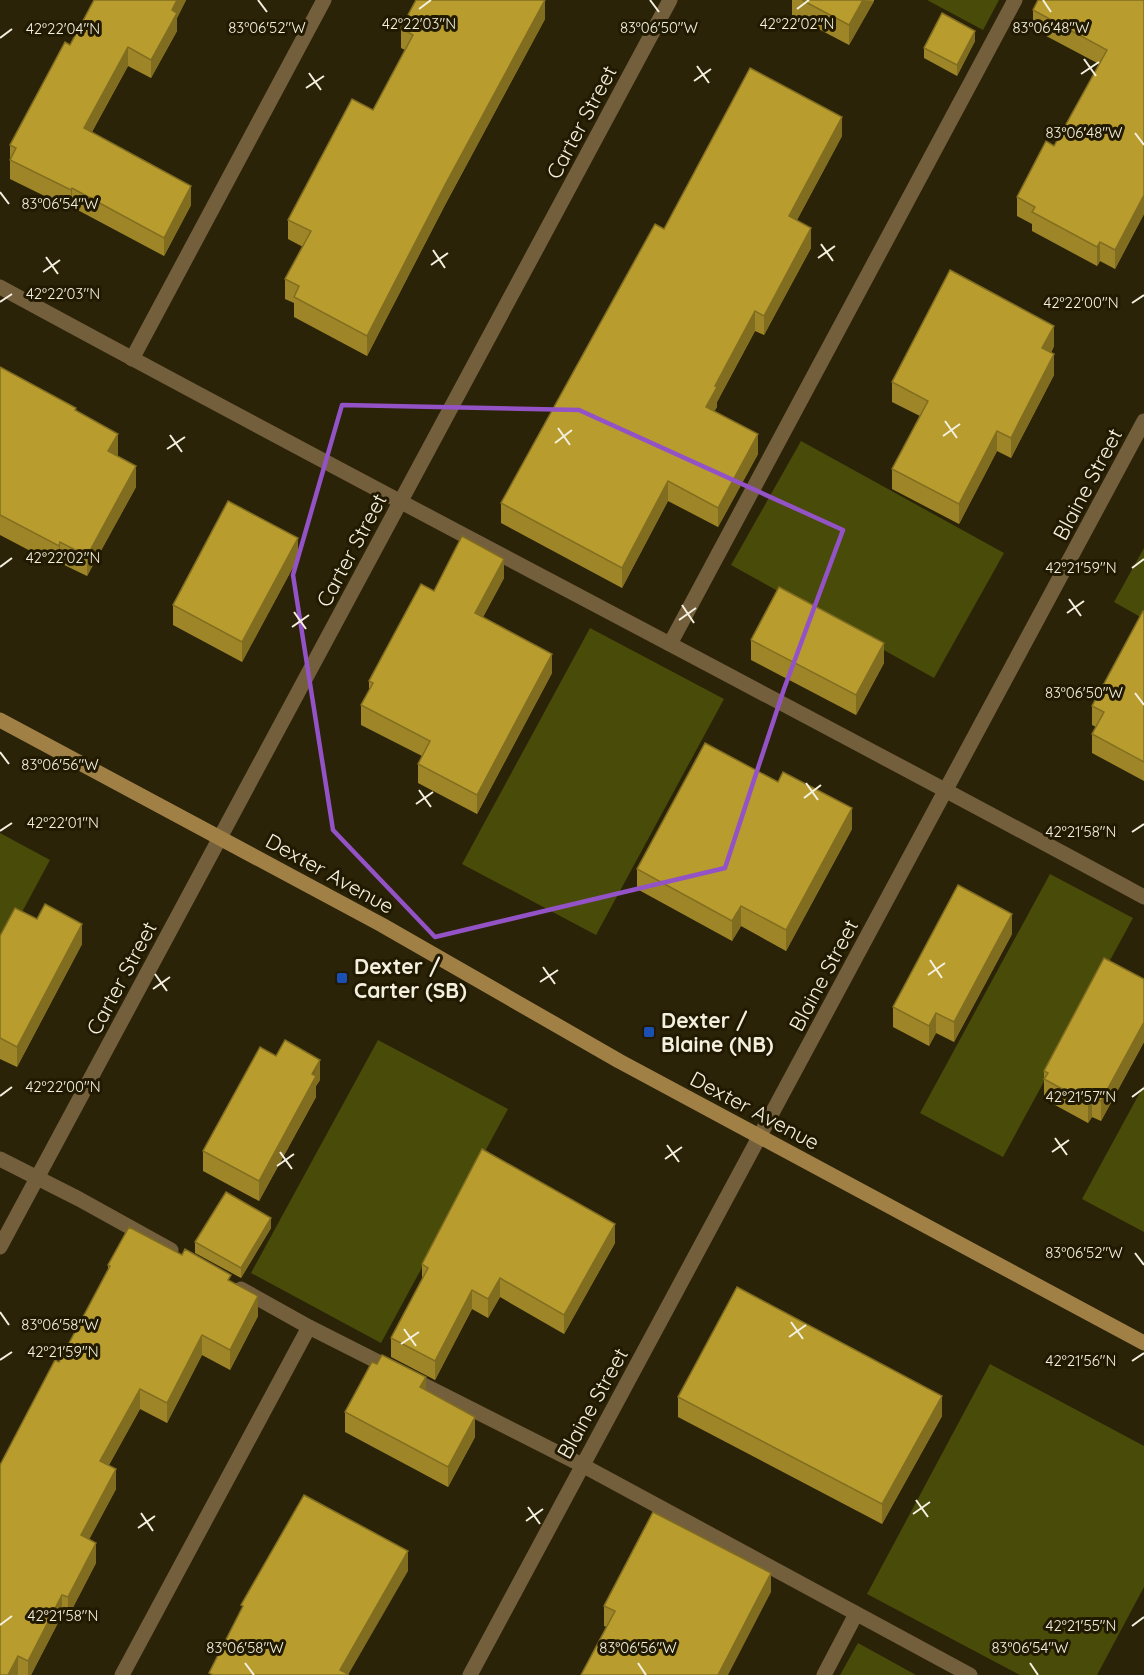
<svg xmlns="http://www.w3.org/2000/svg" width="1144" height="1675" font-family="Quicksand,sans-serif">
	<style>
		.green { fill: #494b09 }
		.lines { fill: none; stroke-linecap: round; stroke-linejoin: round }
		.lane { stroke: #745f3c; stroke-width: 15 }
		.street { stroke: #745f3c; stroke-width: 15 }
		.secondary { stroke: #a18046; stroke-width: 15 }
		.wall { fill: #9e8628 }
		.shaded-wall { fill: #816d20 }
		.building { fill: #b89c2e; stroke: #816d20; stroke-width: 1.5 }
		.marked { fill: none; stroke: #9353c6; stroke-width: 4.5; stroke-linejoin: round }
		.ticks { fill: none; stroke: #f4f0e0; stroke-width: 2 }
		.transit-dot { fill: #1a4fb4; stroke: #211a01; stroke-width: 2 }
		.labels { text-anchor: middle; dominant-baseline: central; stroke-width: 6; stroke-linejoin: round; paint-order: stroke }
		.street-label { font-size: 21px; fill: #f4f0e0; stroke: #211a01 }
		.poi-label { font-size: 21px; font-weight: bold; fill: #f4f0e0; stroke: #211a01; text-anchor: start }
		.ticks-label { font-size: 15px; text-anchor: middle; fill: #f4f0e0; stroke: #211a01; stroke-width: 6; stroke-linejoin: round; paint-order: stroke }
	</style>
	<rect width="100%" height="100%" fill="#2b2308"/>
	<g class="green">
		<path d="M 927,0 L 999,0 L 983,30 Z"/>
		<path d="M 801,441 L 1004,553 L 934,678 L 731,565 Z"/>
		<path d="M 1144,548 L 1144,619 L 1114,602 Z"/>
		<path d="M 590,628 L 724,699 L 596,935 L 462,864 Z"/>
		<path d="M 0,833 L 50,860 L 0,953 Z"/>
		<path d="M 1050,874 L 1133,918 L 1003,1157 L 920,1113 Z"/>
		<path d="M 378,1040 L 508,1109 L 381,1343 L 251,1273 Z"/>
		<path d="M 1144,1085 L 1144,1232 L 1082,1199 Z"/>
		<path d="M 990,1364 L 1144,1446 L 1144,1587 L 1097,1675 L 1020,1675 L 867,1594 Z"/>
		<path d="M 858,1643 L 916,1675 L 840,1675 Z"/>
	</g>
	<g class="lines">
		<g class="lane">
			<path d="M 0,287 C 380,494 764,691 1144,897"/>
			<path d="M 132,359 L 324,0"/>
			<path d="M 670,644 L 1015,0"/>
			<path d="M 0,1159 L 79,1199 L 171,1250"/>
			<path d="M 241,1289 L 309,1327 L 582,1465 L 970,1675"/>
			<path d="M 122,1675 L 309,1327"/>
			<path d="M 824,1675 L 856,1614"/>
		</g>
		<g class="street">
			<path d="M 0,1247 L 670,0"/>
			<path d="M 470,1675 L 1144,421"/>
		</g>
		<path class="secondary" d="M 0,720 L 382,925 L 619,1061 L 1144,1343"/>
	</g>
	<g class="wall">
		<path d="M 94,0 L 186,0 L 177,18 L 177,31 L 151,78 L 128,66 L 92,132 L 191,205 L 164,256 L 72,207 L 71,209 L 10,179 L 10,145 L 70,45 Z"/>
		<path d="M 792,0 L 874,0 L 874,1 L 849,45 L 792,15 Z"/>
		<path d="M 1144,0 L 1144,214 L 1115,269 L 1100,261 L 1097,266 L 1032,231 L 1032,224 L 1017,216 L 1017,197 L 1054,146 L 1099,64 L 1033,29 L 1033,10 Z"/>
		<path d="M 545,19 L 445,205 L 367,356 L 294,317 L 294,303 L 285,299 L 285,279 L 303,247 L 288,239 L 288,220 L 373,110 L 405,50 L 401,48 L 401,28 Z"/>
		<path d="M 975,41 L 957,76 L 924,58 L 924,48 Z"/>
		<path d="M 842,136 L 797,220 L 811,248 L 764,335 L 755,331 L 717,402 L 717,407 L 714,411 L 758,454 L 718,527 L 668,501 L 622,588 L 501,523 L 501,503 L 664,229 Z"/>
		<path d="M 1054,346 L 1051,353 L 1054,375 L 1011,458 L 997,451 L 959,524 L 892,489 L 892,469 L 920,416 L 892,402 L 892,382 Z"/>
		<path d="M 0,367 L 76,411 L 118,454 L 117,456 L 136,487 L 87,576 L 60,563 L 59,566 L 0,535 Z"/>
		<path d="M 298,558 L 242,662 L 173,625 L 173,605 Z"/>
		<path d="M 504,578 L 483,617 L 552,673 L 477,814 L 418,783 L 418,764 L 422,756 L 361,725 L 361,705 L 369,691 L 369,681 L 434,591 Z"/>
		<path d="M 1144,611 L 1144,781 L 1092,753 L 1092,734 L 1096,727 L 1092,725 L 1092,706 Z"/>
		<path d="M 751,640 L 884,663 L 856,715 L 751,660 Z"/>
		<path d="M 852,829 L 786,951 L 741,926 L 732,941 L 637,889 L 637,869 Z"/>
		<path d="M 1012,934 L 954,1042 L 936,1033 L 929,1046 L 893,1027 L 893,1007 Z"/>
		<path d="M 0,936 L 82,944 L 17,1067 L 0,1059 Z"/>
		<path d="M 1144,979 L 1144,1042 L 1101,1121 L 1092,1117 L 1088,1123 L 1044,1099 L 1044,1071 Z"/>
		<path d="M 320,1080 L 316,1086 L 316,1097 L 259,1201 L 203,1171 L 203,1151 Z"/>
		<path d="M 271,1228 L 241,1278 L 195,1253 L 195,1242 Z"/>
		<path d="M 615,1243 L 564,1334 L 500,1297 L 488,1318 L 472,1309 L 435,1380 L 391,1357 L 391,1338 L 422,1280 L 422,1264 Z"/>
		<path d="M 108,1265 L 231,1281 L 258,1316 L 230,1370 L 202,1355 L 167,1423 L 140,1409 L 109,1465 L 116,1489 L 89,1539 L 96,1563 L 68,1617 L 62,1615 L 31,1675 L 0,1675 L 59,1362 L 108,1270 Z"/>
		<path d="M 426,1390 L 475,1437 L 448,1487 L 345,1432 L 345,1412 Z"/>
		<path d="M 678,1397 L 942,1416 L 882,1524 L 678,1417 Z"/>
		<path d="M 771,1592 L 607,1627 L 604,1626 L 604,1606 Z"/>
	</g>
	<g class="shaded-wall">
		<path d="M 177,0 L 186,0 L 177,18 L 177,31 L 151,78 L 151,60 L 172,10 Z"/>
		<path d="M 545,0 L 545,19 L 445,205 L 367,356 L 367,336 L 445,185 Z"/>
		<path d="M 863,0 L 874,1 L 849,45 L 849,25 Z"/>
		<path d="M 975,31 L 975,41 L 957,76 L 957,65 Z"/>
		<path d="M 128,47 L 128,66 L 84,146 L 84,128 Z"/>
		<path d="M 842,117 L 842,136 L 789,235 L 789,216 Z"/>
		<path d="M 191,186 L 191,205 L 164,256 L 164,238 Z"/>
		<path d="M 72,188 L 72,207 L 71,209 L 71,190 Z"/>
		<path d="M 1144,195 L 1144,214 L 1115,269 L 1115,250 Z"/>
		<path d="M 811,228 L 811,248 L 764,335 L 764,316 Z"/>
		<path d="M 1100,242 L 1100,261 L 1097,266 L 1097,247 Z"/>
		<path d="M 755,311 L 755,331 L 717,402 L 717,407 L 706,426 L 706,407 L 715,386 Z"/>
		<path d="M 1054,326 L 1054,346 L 1042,368 L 1042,348 Z"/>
		<path d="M 1054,354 L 1054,375 L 1011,458 L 1011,438 Z"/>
		<path d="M 997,431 L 997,451 L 959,524 L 959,504 Z"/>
		<path d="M 118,434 L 118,454 L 108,471 L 108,451 Z"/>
		<path d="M 758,434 L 758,454 L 718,527 L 718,508 Z"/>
		<path d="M 136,466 L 136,487 L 87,576 L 87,556 Z"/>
		<path d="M 668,481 L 668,501 L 622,588 L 622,568 Z"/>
		<path d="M 298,538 L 298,558 L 242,662 L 242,642 Z"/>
		<path d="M 60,542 L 60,563 L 59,566 L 59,546 Z"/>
		<path d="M 504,559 L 504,578 L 475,632 L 475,613 Z"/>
		<path d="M 884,643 L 884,663 L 856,715 L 856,695 Z"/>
		<path d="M 552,654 L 552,673 L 477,814 L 477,795 Z"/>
		<path d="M 852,808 L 852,829 L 786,951 L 786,930 Z"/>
		<path d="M 741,906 L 741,926 L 732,941 L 732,921 Z"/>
		<path d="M 1012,914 L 1012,934 L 954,1042 L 954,1022 Z"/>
		<path d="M 82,924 L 82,944 L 17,1067 L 17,1047 Z"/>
		<path d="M 936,1013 L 936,1033 L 929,1046 L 929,1026 Z"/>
		<path d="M 1144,1022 L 1144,1042 L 1101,1121 L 1101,1101 Z"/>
		<path d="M 320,1060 L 320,1080 L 316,1086 L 316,1097 L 259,1201 L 259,1181 Z"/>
		<path d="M 1092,1096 L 1092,1117 L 1088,1123 L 1088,1103 Z"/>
		<path d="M 271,1218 L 271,1228 L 241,1278 L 241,1268 Z"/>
		<path d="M 615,1224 L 615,1243 L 564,1334 L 564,1315 Z"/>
		<path d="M 500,1278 L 500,1297 L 488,1318 L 488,1299 Z"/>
		<path d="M 472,1290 L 472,1309 L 435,1380 L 435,1361 Z"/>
		<path d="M 258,1296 L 258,1316 L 230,1370 L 230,1350 Z"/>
		<path d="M 202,1335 L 202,1355 L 167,1423 L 167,1403 Z"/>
		<path d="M 426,1377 L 426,1397 L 420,1387 Z"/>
		<path d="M 140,1389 L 140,1409 L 100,1481 L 100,1461 Z"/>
		<path d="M 942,1396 L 942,1416 L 882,1524 L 882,1504 Z"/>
		<path d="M 475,1417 L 475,1437 L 448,1487 L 448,1467 Z"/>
		<path d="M 116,1469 L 116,1489 L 81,1555 L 81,1535 Z"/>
		<path d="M 96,1543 L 96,1563 L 68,1617 L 68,1597 Z"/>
		<path d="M 408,1551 L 408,1571 L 348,1675 L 340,1670 Z"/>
		<path d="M 771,1573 L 771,1592 L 728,1675 L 718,1675 Z"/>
		<path d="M 62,1595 L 62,1615 L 31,1675 L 28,1675 L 28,1661 Z"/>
		<path d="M 18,1656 L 18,1675 L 8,1675 Z"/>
	</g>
	<g class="building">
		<path d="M 94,0 L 177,0 L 172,10 L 177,13 L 151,60 L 128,47 L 84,128 L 191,186 L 164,238 L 72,188 L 71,190 L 10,160 L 16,148 L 10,145 L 65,42 L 70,45 Z"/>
		<path d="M 416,0 L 545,0 L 445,185 L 367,336 L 294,297 L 299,286 L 285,279 L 311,231 L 288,220 L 352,99 L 373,110 L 413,35 L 401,28 Z"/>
		<path d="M 802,0 L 863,0 L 849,25 Z"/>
		<path d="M 1038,0 L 1144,0 L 1144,195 L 1115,250 L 1100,242 L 1097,247 L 1032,212 L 1035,207 L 1017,197 L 1046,141 L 1054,146 L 1107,50 L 1033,10 Z"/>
		<path d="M 942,13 L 975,31 L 957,65 L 924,48 Z"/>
		<path d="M 750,68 L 842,117 L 789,216 L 811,228 L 764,316 L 755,311 L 715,386 L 717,387 L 706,407 L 758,434 L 718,508 L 668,481 L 622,568 L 501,503 L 655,224 L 664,229 Z"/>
		<path d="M 950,270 L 1054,326 L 1042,348 L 1054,354 L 1011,438 L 997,431 L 959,504 L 892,469 L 928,401 L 892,382 Z"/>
		<path d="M 0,367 L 76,408 L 75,410 L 118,434 L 108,451 L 136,466 L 87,556 L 60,542 L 59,546 L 0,515 Z"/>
		<path d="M 228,501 L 298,538 L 242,642 L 173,605 Z"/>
		<path d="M 462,536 L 504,559 L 475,613 L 552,654 L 477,795 L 418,764 L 430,741 L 361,705 L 373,683 L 369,681 L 421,584 L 434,591 Z"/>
		<path d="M 779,587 L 884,643 L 856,695 L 751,640 Z"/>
		<path d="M 1143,611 L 1144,611 L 1144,762 L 1092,734 L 1104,712 L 1092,706 Z"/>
		<path d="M 705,743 L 778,782 L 783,772 L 852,808 L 786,930 L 741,906 L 732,921 L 637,869 Z"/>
		<path d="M 958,885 L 1012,914 L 954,1022 L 936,1013 L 929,1026 L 893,1007 Z"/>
		<path d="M 45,904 L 82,924 L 17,1047 L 0,1038 L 0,936 L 15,908 L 37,919 Z"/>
		<path d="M 1104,958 L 1144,979 L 1144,1022 L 1101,1101 L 1092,1096 L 1088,1103 L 1044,1079 L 1048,1073 L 1044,1071 Z"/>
		<path d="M 285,1040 L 320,1060 L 312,1074 L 316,1076 L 259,1181 L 203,1151 L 260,1047 L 276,1056 Z"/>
		<path d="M 482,1149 L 615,1224 L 564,1315 L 500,1278 L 488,1299 L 472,1290 L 435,1361 L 391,1338 L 428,1268 L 422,1264 Z"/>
		<path d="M 226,1192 L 271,1218 L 241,1268 L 195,1242 Z"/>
		<path d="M 129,1227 L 182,1255 L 185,1249 L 231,1275 L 228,1280 L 258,1296 L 230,1350 L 202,1335 L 167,1403 L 140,1389 L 100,1461 L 116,1469 L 81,1535 L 96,1543 L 68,1597 L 62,1595 L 28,1661 L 18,1656 L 8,1675 L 0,1675 L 0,1465 L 55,1360 L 59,1362 L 110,1266 L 108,1265 Z"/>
		<path d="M 737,1287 L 942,1396 L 882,1504 L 678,1397 Z"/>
		<path d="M 382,1355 L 426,1377 L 420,1387 L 475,1417 L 448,1467 L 345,1412 L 372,1362 L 377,1364 Z"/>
		<path d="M 304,1495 L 408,1551 L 340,1670 L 348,1674 L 348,1675 L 213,1675 L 209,1673 L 243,1606 L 241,1605 Z"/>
		<path d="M 653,1512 L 771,1573 L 718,1675 L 581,1675 L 615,1611 L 604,1606 Z"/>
	</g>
	<path class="marked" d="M 342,405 L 579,410 L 843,530 L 784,689 L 725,868 L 435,937 L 333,830 L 293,575 Z"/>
	<path class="ticks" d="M 258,0 L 267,12M 650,0 L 659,12M 1043,0 L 1051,12M 419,9 L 431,0M 797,9 L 809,0M 0,38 L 12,29M 1084,59 L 1096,76M 697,66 L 709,83M 309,73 L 321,90M 1081,74 L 1099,62M 694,81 L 711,69M 306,88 L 324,76M 1135,133 L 1144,145M 0,192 L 9,204M 821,244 L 833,261M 433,250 L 445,268M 46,257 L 58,274M 818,258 L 835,246M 431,265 L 448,253M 43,272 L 60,260M 0,302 L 12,294M 1132,303 L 1144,295M 945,421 L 957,438M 558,428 L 570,445M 170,435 L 182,452M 943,436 L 960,424M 555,443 L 572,430M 167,449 L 185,437M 0,567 L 12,558M 1132,568 L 1144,559M 1069,599 L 1081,616M 682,605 L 694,623M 294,612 L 306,629M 1067,613 L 1084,601M 679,620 L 696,608M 292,627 L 309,615M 1135,693 L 1144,705M 0,752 L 9,764M 806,783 L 818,800M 419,790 L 431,807M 804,798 L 821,785M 416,804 L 433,792M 0,831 L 12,823M 1132,832 L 1144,824M 930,960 L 942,978M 543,967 L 555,984M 155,974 L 167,991M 928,975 L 945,963M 540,982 L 558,970M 153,989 L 170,977M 0,1096 L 12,1087M 1132,1097 L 1144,1088M 1055,1138 L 1067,1155M 667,1145 L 679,1162M 280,1152 L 292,1169M 1052,1152 L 1069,1140M 665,1159 L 682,1147M 277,1166 L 294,1154M 1135,1253 L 1144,1265M 0,1312 L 9,1325M 791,1322 L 803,1339M 404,1329 L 416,1346M 789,1337 L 806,1325M 401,1344 L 419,1332M 0,1360 L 12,1352M 1132,1361 L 1144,1353M 916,1500 L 928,1517M 528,1507 L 540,1524M 141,1513 L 153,1531M 913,1514 L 930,1502M 526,1521 L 543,1509M 138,1528 L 155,1516M 0,1625 L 12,1616M 1132,1626 L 1144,1617M 245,1663 L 254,1675M 638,1663 L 646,1675M 1030,1663 L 1038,1675"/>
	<g class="transit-dot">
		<rect x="336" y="972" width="12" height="12" rx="3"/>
		<rect x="643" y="1026" width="12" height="12" rx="3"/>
	</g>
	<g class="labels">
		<g class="street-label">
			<text transform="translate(581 122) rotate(-62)">Carter Street</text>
			<text transform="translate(1087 484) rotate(-62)">Blaine Street</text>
			<text transform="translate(351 550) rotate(-62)">Carter Street</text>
			<text transform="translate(330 873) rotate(29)">Dexter Avenue</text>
			<text transform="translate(823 975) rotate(-62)">Blaine Street</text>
			<text transform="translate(121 978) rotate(-62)">Carter Street</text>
			<text transform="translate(755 1110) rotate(28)">Dexter Avenue</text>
			<text transform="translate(592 1403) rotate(-61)">Blaine Street</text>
		</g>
		<g class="poi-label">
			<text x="354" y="966">Dexter /<tspan x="354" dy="24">Carter (SB)</tspan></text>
			<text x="661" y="1020">Dexter /<tspan x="661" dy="24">Blaine (NB)</tspan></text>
		</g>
	</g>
	<g class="ticks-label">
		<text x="419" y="29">42°22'03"N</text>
		<text x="797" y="29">42°22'02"N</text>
		<text x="267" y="33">83°06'52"W</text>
		<text x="659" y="33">83°06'50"W</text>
		<text x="1051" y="33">83°06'48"W</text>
		<text x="63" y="34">42°22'04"N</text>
		<text x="1084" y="138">83°06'48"W</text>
		<text x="60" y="209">83°06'54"W</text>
		<text x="63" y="299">42°22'03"N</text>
		<text x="1081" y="308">42°22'00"N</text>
		<text x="63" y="563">42°22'02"N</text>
		<text x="1081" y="573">42°21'59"N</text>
		<text x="1084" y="698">83°06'50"W</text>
		<text x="60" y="770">83°06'56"W</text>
		<text x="63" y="828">42°22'01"N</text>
		<text x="1081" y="837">42°21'58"N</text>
		<text x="63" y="1092">42°22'00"N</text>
		<text x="1081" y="1102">42°21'57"N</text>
		<text x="1084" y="1258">83°06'52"W</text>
		<text x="60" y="1330">83°06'58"W</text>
		<text x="63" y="1357">42°21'59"N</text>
		<text x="1081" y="1366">42°21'56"N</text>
		<text x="63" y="1621">42°21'58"N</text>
		<text x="1081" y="1631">42°21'55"N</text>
		<text x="245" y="1653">83°06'58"W</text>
		<text x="638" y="1653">83°06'56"W</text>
		<text x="1030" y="1653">83°06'54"W</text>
	</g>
</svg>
